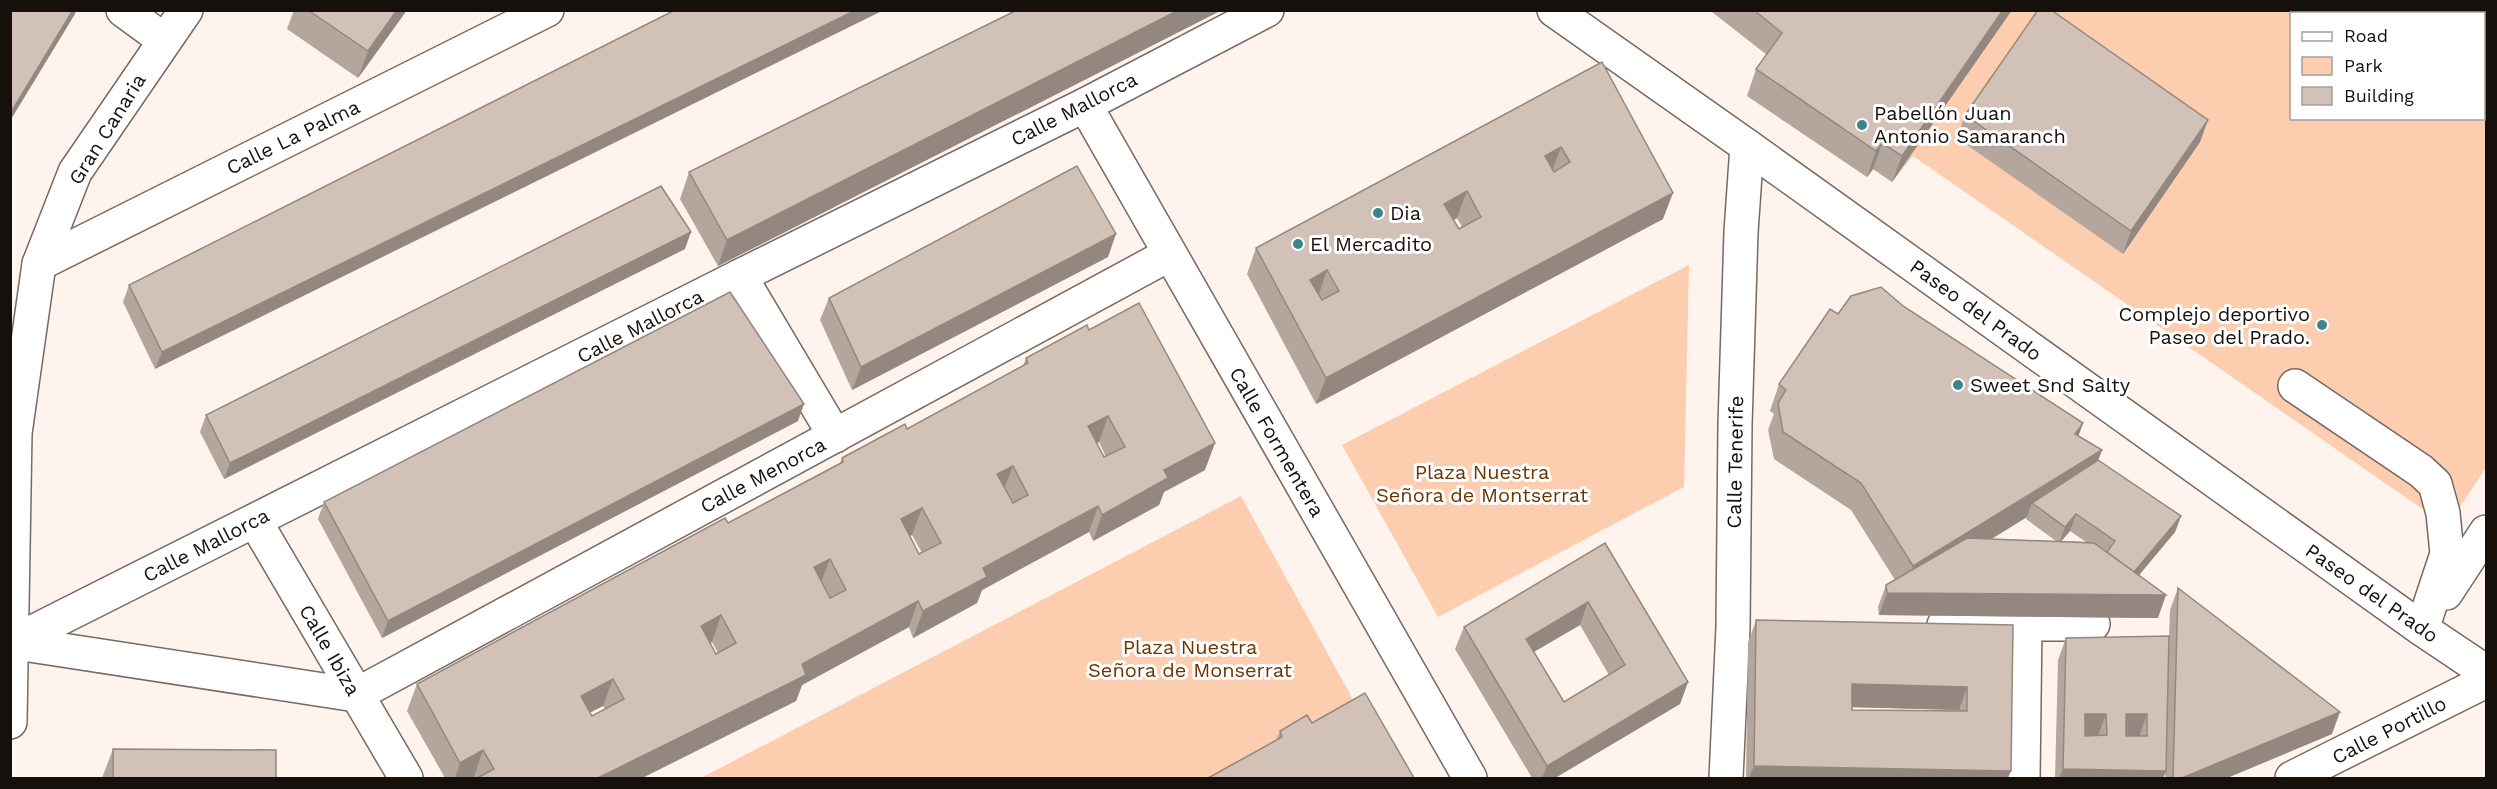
<svg xmlns="http://www.w3.org/2000/svg" width="2497" height="789" font-family="'Work Sans',sans-serif">
	<style>
		.green { fill: #fdcdaf }
		.lines { fill: none; stroke-linecap: round; stroke-linejoin: round }
		.minor-casing { stroke: #78695f; stroke-width: 36 }
		.minor { stroke: #fff; stroke-width: 33 }
		.wall { fill: #b5a69d; fill-rule: evenodd }
		.shaded-wall { fill: #93877f }
		.building { fill: #d2c1b6; stroke: #93877f; stroke-width: 1.5; fill-rule: evenodd }
		.poi-dot { fill: #3d858c; stroke: #fff; stroke-width: 2 }
		.labels { text-anchor: middle; dominant-baseline: central; stroke-width: 6; stroke-linejoin: round; paint-order: stroke }
		.street-label { font-size: 20px; fill: #16100c; stroke: #fff }
		.poi-label { font-size: 20px; fill: #16100c; stroke: #fff; text-anchor: start }
		.park-label { font-size: 20px; fill: #6e3400; stroke: #fff }
	</style>
	<rect width="100%" height="100%" fill="#fff4ed"/>
	<g class="green">
		<path d="M 1713,10 L 2345,11 L 2349,13 L 2292,14 L 2292,118 L 2484,118 L 2484,104 L 2486,107 L 2486,468 L 2447,526 L 1913,156 L 1892,182 L 1873,169 L 1867,177 L 1747,96 L 1772,59 Z"/>
		<path d="M 1689,265 L 1684,487 L 1438,617 L 1342,445 Z"/>
		<path d="M 1241,496 L 1356,705 L 1221,778 L 701,778 Z"/>
	</g>
	<g class="lines">
		<defs>
			<g id="minor">
				<path d="M 123,10 L 164,40"/>
				<path d="M 1554,10 L 1747,146 L 2422,629 L 2486,672"/>
				<path d="M 1085,105 L 1470,778"/>
				<path d="M 39,264 L 547,10"/>
				<path d="M 740,276 L 835,436"/>
				<path d="M 2295,386 L 2421,471 L 2435,484 L 2443,513 L 2447,554 L 2422,629"/>
				<path d="M 255,521 L 406,778"/>
				<path d="M 2446,593 L 2486,532"/>
				<path d="M 2025,624 L 2093,624"/>
				<path d="M 1944,625 L 2025,624 L 2023,778"/>
				<path d="M 10,642 L 356,695 L 1170,254"/>
				<path d="M 13,642 L 740,276 L 1085,105 L 1267,10"/>
				<path d="M 10,722 L 15,433 L 39,264 L 75,172 L 186,10"/>
				<path d="M 1726,778 L 1733,627 L 1735,425 L 1741,232 L 1747,146"/>
				<path d="M 2292,778 L 2486,681"/>
			</g>
		</defs>
		<use href="#minor" class="minor-casing"/>
		<use href="#minor" class="minor"/>
	</g>
	<g class="wall">
		<path d="M 294,10 L 407,10 L 358,78 L 287,29 Z"/>
		<path d="M 675,10 L 155,369 L 123,302 L 129,285 Z"/>
		<path d="M 1017,10 L 1222,10 L 718,266 L 680,199 L 689,172 Z"/>
		<path d="M 1713,10 L 2012,10 L 1892,182 L 1873,169 L 1867,177 L 1747,96 L 1756,69 L 1767,55 L 1712,12 Z"/>
		<path d="M 1602,62 L 1663,219 L 1316,404 L 1247,274 L 1256,248 ZM 1457,218 L 1462,227 L 1459,229 L 1453,220 Z"/>
		<path d="M 1965,115 L 2200,142 L 2123,254 L 1957,138 Z"/>
		<path d="M 685,249 L 224,479 L 200,432 L 206,415 Z"/>
		<path d="M 1108,257 L 852,390 L 820,320 L 829,298 Z"/>
		<path d="M 1903,306 L 2083,423 L 2078,436 L 2102,450 L 2098,460 L 2181,516 L 2175,532 L 2139,575 L 2158,618 L 1879,615 L 1878,607 L 1886,585 L 1895,580 L 1851,510 L 1774,459 L 1768,430 L 1774,414 L 1770,411 L 1779,384 L 1838,314 ZM 2027,517 L 2026,519 L 2056,541 L 1991,539 ZM 2070,531 L 2086,542 L 2061,541 Z"/>
		<path d="M 1089,330 L 1205,470 L 1164,492 L 1159,505 L 1093,541 L 1089,532 L 982,590 L 977,603 L 913,638 L 909,627 L 802,685 L 796,701 L 642,778 L 475,778 L 474,777 L 470,778 L 445,778 L 407,711 L 417,684 L 728,523 L 840,463 L 842,458 L 907,429 L 1023,366 L 1026,358 ZM 1099,442 L 1106,457 L 1104,457 L 1097,443 ZM 912,535 L 922,553 L 919,554 L 910,536 ZM 712,642 L 718,653 L 716,654 L 710,643 ZM 603,706 L 605,709 L 592,716 L 590,712 Z"/>
		<path d="M 798,421 L 382,638 L 318,519 L 324,502 Z"/>
		<path d="M 1605,543 L 1688,682 L 1680,704 L 1555,778 L 1532,778 L 1455,649 L 1464,627 ZM 1580,625 L 1609,675 L 1564,702 L 1534,652 Z"/>
		<path d="M 2178,588 L 2332,734 L 2227,778 L 2165,778 L 2165,773 L 2163,778 L 2055,778 L 2058,660 L 2066,638 L 2169,636 L 2170,610 Z"/>
		<path d="M 1756,620 L 2013,625 L 2008,778 L 1746,778 L 1748,643 ZM 1852,707 L 1959,710 L 1959,711 L 1852,710 Z"/>
		<path d="M 1312,723 L 1276,740 L 1280,731 Z"/>
		<path d="M 113,749 L 276,778 L 102,778 Z"/>
	</g>
	<g class="shaded-wall">
		<path d="M 73,10 L 76,10 L 75,14 L 10,121 L 10,114 Z"/>
		<path d="M 397,10 L 407,10 L 358,78 L 368,51 Z"/>
		<path d="M 856,10 L 884,10 L 155,369 L 162,352 Z"/>
		<path d="M 1179,10 L 1222,10 L 718,266 L 727,240 Z"/>
		<path d="M 2003,10 L 2012,10 L 1892,182 L 1902,156 Z"/>
		<path d="M 2208,120 L 2200,142 L 2123,254 L 2131,231 Z"/>
		<path d="M 1882,143 L 1873,169 L 1867,177 L 1876,151 Z"/>
		<path d="M 1561,147 L 1551,174 L 1545,156 Z"/>
		<path d="M 1467,191 L 1457,218 L 1435,231 L 1444,204 Z"/>
		<path d="M 1673,193 L 1663,219 L 1316,404 L 1326,378 Z"/>
		<path d="M 691,232 L 685,249 L 224,479 L 230,463 Z"/>
		<path d="M 1116,234 L 1108,257 L 852,390 L 861,367 Z"/>
		<path d="M 1327,270 L 1318,297 L 1310,280 Z"/>
		<path d="M 804,404 L 798,421 L 382,638 L 388,621 Z"/>
		<path d="M 1108,416 L 1099,442 L 1079,452 L 1088,426 Z"/>
		<path d="M 2083,423 L 2074,449 L 2075,434 Z"/>
		<path d="M 1215,443 L 1205,470 L 1164,492 L 1159,505 L 1093,541 L 1102,515 L 1164,470 Z"/>
		<path d="M 2102,450 L 2092,477 L 2032,503 L 2027,517 L 1904,593 L 1913,566 Z"/>
		<path d="M 1013,466 L 1003,492 L 997,474 Z"/>
		<path d="M 1098,506 L 1089,532 L 982,590 L 977,603 L 913,638 L 923,611 L 983,568 Z"/>
		<path d="M 922,508 L 912,535 L 891,546 L 901,519 Z"/>
		<path d="M 2076,514 L 2070,531 L 2059,544 L 2065,527 Z"/>
		<path d="M 2181,516 L 2175,532 L 2124,593 L 2130,577 Z"/>
		<path d="M 830,559 L 820,585 L 814,567 Z"/>
		<path d="M 1887,593 L 2166,595 L 2158,618 L 1879,615 Z"/>
		<path d="M 918,601 L 909,627 L 802,685 L 796,701 L 642,778 L 598,778 L 802,664 Z"/>
		<path d="M 1588,602 L 1580,625 L 1518,661 L 1526,639 Z"/>
		<path d="M 721,615 L 712,642 L 691,652 L 701,626 Z"/>
		<path d="M 613,679 L 603,706 L 572,722 L 581,696 Z"/>
		<path d="M 1688,682 L 1680,704 L 1555,778 L 1542,778 L 1547,766 Z"/>
		<path d="M 1852,684 L 1967,687 L 1959,710 L 1844,707 Z"/>
		<path d="M 2340,712 L 2332,734 L 2227,778 L 2182,778 Z"/>
		<path d="M 2085,714 L 2106,714 L 2098,736 L 2077,737 Z"/>
		<path d="M 2126,714 L 2147,714 L 2139,737 L 2118,737 Z"/>
		<path d="M 483,750 L 474,777 L 470,778 L 455,778 L 460,763 Z"/>
		<path d="M 1754,766 L 2011,771 L 2008,778 L 1749,778 Z"/>
		<path d="M 2063,769 L 2166,771 L 2163,778 L 2059,778 Z"/>
	</g>
	<g class="building">
		<path d="M 10,10 L 73,10 L 10,114 Z"/>
		<path d="M 308,10 L 397,10 L 368,51 Z"/>
		<path d="M 675,10 L 856,10 L 162,352 L 129,285 Z"/>
		<path d="M 1017,10 L 1179,10 L 727,240 L 689,172 Z"/>
		<path d="M 1754,10 L 2003,10 L 1902,156 L 1882,143 L 1876,151 L 1756,69 L 1782,33 Z"/>
		<path d="M 2038,10 L 2051,10 L 2208,120 L 2131,231 L 1965,115 Z"/>
		<path d="M 1602,62 L 1673,193 L 1326,378 L 1256,248 ZM 1561,147 L 1570,162 L 1554,172 L 1545,156 ZM 1467,191 L 1481,217 L 1459,229 L 1444,204 ZM 1327,270 L 1339,291 L 1322,300 L 1310,280 Z"/>
		<path d="M 1077,166 L 1116,234 L 861,367 L 829,298 Z"/>
		<path d="M 661,186 L 691,232 L 230,463 L 206,415 Z"/>
		<path d="M 1881,287 L 1903,306 L 2083,423 L 2075,434 L 2102,450 L 1913,566 L 1861,483 L 1783,432 L 1778,403 L 1786,390 L 1779,384 L 1830,309 L 1838,314 L 1851,296 Z"/>
		<path d="M 730,292 L 804,404 L 388,621 L 324,502 Z"/>
		<path d="M 1139,303 L 1215,443 L 1164,470 L 1168,478 L 1102,515 L 1098,506 L 983,568 L 987,577 L 923,611 L 918,601 L 802,664 L 806,675 L 598,778 L 477,778 L 494,769 L 483,750 L 460,763 L 417,684 L 725,518 L 728,523 L 843,462 L 842,458 L 905,424 L 907,429 L 1028,363 L 1026,358 L 1087,325 L 1089,330 ZM 1108,416 L 1125,447 L 1104,457 L 1088,426 ZM 1013,466 L 1028,495 L 1013,503 L 997,474 ZM 922,508 L 941,543 L 919,554 L 901,519 ZM 830,559 L 846,590 L 830,598 L 814,567 ZM 721,615 L 736,643 L 716,654 L 701,626 ZM 613,679 L 624,699 L 592,716 L 581,696 Z"/>
		<path d="M 2098,460 L 2181,516 L 2134,572 L 2107,552 L 2115,541 L 2076,514 L 2065,527 L 2032,503 Z"/>
		<path d="M 1967,538 L 2094,543 L 2166,595 L 1887,593 L 1886,585 Z"/>
		<path d="M 1605,543 L 1688,682 L 1547,766 L 1464,627 ZM 1588,602 L 1625,665 L 1564,702 L 1526,639 Z"/>
		<path d="M 2178,588 L 2340,712 L 2182,778 L 2173,778 Z"/>
		<path d="M 1756,620 L 2013,625 L 2011,771 L 1754,766 ZM 1852,684 L 1967,687 L 1967,711 L 1852,710 Z"/>
		<path d="M 2169,636 L 2166,771 L 2063,769 L 2066,638 ZM 2085,714 L 2106,714 L 2107,735 L 2085,736 ZM 2126,714 L 2147,714 L 2147,736 L 2126,736 Z"/>
		<path d="M 1365,693 L 1414,778 L 1208,778 L 1282,737 L 1280,731 L 1307,715 L 1312,723 Z"/>
		<path d="M 113,749 L 276,750 L 276,778 L 113,778 Z"/>
	</g>
	<g class="poi-dot">
		<circle cx="1862" cy="125" r="6"/>
		<circle cx="1378" cy="213" r="6"/>
		<circle cx="1298" cy="244" r="6"/>
		<circle cx="2322" cy="325" r="6"/>
		<circle cx="1958" cy="385" r="6"/>
	</g>
	<g class="labels">
		<g class="street-label">
			<text transform="translate(1074 109) rotate(-27)">Calle Mallorca</text>
			<text transform="translate(107 129) rotate(-58)">Gran Canaria</text>
			<text transform="translate(293 137) rotate(-26)">Calle La Palma</text>
			<text transform="translate(1976 310) rotate(36)">Paseo del Prado</text>
			<text transform="translate(640 326) rotate(-27)">Calle Mallorca</text>
			<text transform="translate(1277 442) rotate(60)">Calle Formentera</text>
			<text transform="translate(1735 462) rotate(-89)">Calle Tenerife</text>
			<text transform="translate(763 475) rotate(-28)">Calle Menorca</text>
			<text transform="translate(206 545) rotate(-27)">Calle Mallorca</text>
			<text transform="translate(2372 593) rotate(35)">Paseo del Prado</text>
			<text transform="translate(330 650) rotate(60)">Calle Ibiza</text>
			<text transform="translate(2389 730) rotate(-27)">Calle Portillo</text>
		</g>
		<g class="poi-label">
			<text x="1874" y="113">Pabellón Juan<tspan x="1874" dy="23">Antonio Samaranch</tspan></text>
			<text x="1390" y="213">Dia</text>
			<text x="1310" y="244">El Mercadito</text>
			<text x="2310" y="314" text-anchor="end">Complejo deportivo<tspan x="2310" dy="23">Paseo del Prado.</tspan></text>
			<text x="1970" y="385">Sweet Snd Salty</text>
		</g>
		<g class="park-label">
			<text x="1482" y="472">Plaza Nuestra<tspan x="1482" dy="23">Señora de Montserrat</tspan></text>
			<text x="1190" y="647">Plaza Nuestra<tspan x="1190" dy="23">Señora de Monserrat</tspan></text>
		</g>
	</g>
	<rect width="2497" height="789" fill="none" stroke="#16100c" stroke-width="24"/>
	<rect x="2290" y="12" width="195" height="108" fill="#ffffff" stroke="#a29f9e" stroke-width="1.5"/>
	<rect x="2302" y="32" width="30" height="9" fill="#ffffff" stroke="#a29f9e" stroke-width="1.5"/>
	<text x="2344" y="42" font-size="18" fill="#16100c">Road</text>
	<rect x="2302" y="57" width="30" height="18" fill="#fdcdaf" stroke="#a29f9e" stroke-width="1.5"/>
	<text x="2344" y="72" font-size="18" fill="#16100c">Park</text>
	<rect x="2302" y="87" width="30" height="18" fill="#d2c1b6" stroke="#a29f9e" stroke-width="1.5"/>
	<text x="2344" y="102" font-size="18" fill="#16100c">Building</text>
</svg>
